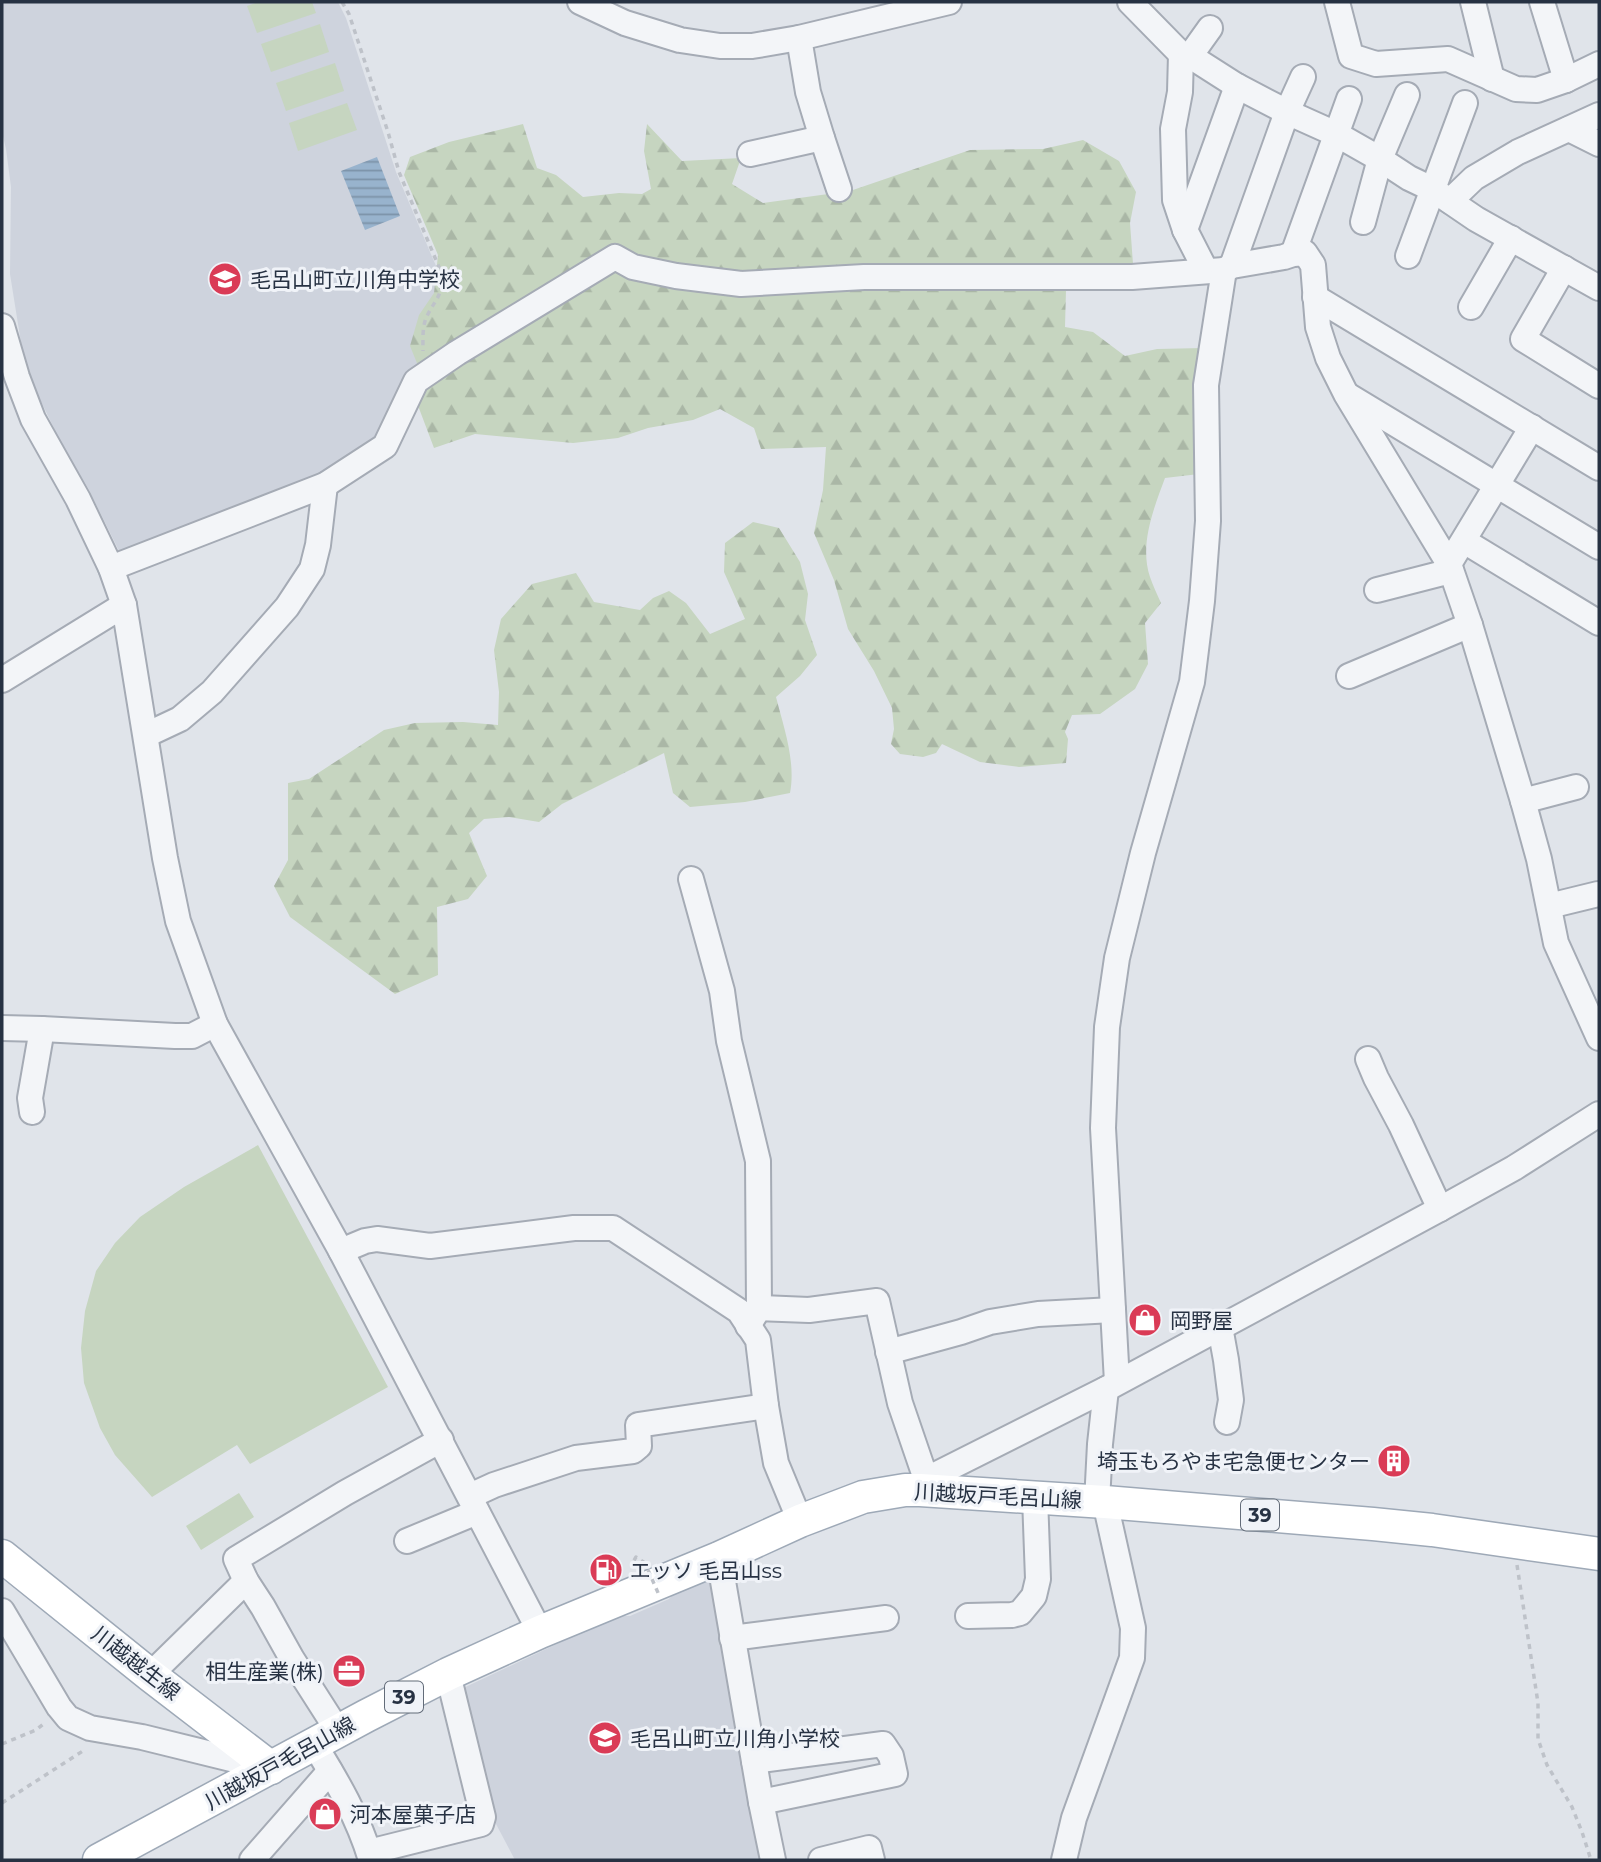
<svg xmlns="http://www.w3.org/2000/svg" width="1601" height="1862" font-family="Montserrat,'Noto Sans JP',sans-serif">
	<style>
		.built { fill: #ced3dd }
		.forest { fill: url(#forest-firs) }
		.garden { fill: #c6d5c0 }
		.water { fill: url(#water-rules) }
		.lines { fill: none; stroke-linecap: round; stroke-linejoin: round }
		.minor-casing { stroke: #a5abb5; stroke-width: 28 }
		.major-casing { stroke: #9ea9b7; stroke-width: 35 }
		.path { stroke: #bec2c9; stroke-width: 3.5; stroke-dasharray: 5 5; stroke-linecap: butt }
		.minor { stroke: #f3f5f8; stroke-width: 24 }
		.major { stroke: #fff; stroke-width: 32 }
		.path-bridge { stroke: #bec2c9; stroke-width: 3.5; stroke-dasharray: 5 5; stroke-linecap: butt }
		.labels { text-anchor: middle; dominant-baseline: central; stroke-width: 6; stroke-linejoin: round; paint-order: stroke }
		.shield { fill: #f0f3f8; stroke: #636c79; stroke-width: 2 }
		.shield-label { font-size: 19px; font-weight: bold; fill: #273243 }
		.poi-label { font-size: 21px; fill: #273243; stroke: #f0f3f8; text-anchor: start }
		.street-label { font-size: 21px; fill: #273243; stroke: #f0f3f8 }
	</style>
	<defs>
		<pattern id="forest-firs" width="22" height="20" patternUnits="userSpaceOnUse" patternTransform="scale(1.75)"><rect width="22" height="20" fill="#c6d5c0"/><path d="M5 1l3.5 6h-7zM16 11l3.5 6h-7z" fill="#aab7a6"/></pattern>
		<pattern id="water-rules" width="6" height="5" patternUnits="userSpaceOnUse" patternTransform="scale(1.75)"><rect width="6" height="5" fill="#98b3cd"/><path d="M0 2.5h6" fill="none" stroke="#7c92a8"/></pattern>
	</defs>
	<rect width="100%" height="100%" fill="#e0e4ea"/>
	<g class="built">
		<path d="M 2,2 L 338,2 L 346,18 L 396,172 L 439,273 L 440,283 L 421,322 L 416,373 L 384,438 L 320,482 L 122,557 L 88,488 L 64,449 L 33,385 L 22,349 L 10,274 L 11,187 L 6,149 L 2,132 Z"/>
		<path d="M 710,1577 L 762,1860 L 515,1860 L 496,1824 L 483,1785 L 459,1690 L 616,1616 L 630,1616 L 669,1599 L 677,1590 Z"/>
	</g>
	<g class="forest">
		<path d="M 523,124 L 537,168 L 556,175 L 583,197 L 619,193 L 642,194 L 651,189 L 644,151 L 647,124 L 682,161 L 741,158 L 732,184 L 763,203 L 850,191 L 970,150 L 1043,149 L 1083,140 L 1119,161 L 1136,192 L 1130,223 L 1133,264 L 1104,285 L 1066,290 L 1065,327 L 1093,332 L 1125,356 L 1157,349 L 1203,348 L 1199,474 L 1165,478 C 1154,508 1139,544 1150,577 C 1153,586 1157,594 1161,603 L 1145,623 L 1148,664 L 1135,689 L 1100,714 L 1072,715 L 1065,732 L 1068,739 L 1066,763 L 1019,767 L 980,762 L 942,744 L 936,753 L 923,757 L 900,754 L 891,744 L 894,729 L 892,708 L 874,671 L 848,629 L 834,580 L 814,533 L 823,490 L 826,447 L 761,449 L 754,428 L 720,409 L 693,420 L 648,428 L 618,438 L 573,443 L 475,434 L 434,448 L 417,403 L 421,373 L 410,346 L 419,315 L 434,293 L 438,255 L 404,175 L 410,157 L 449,142 Z"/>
		<path d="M 753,522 L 779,528 L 800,562 L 808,594 L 805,620 L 817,655 L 800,676 L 776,697 C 784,728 796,762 790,793 L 745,802 L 690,807 L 673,793 L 664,753 L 562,804 L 539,822 L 509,817 L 484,819 L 469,833 L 487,876 L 468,899 L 437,907 L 438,975 L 395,994 L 290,917 L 274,886 L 288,860 L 288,783 L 309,779 L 384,730 L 415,723 L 463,722 L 498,725 L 499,692 L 494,650 L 501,619 L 532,584 L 576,573 L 594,602 L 640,610 L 653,598 L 669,591 L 686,603 L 710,634 L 745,619 L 724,572 L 725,543 Z"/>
	</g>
	<g class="garden">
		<path d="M 258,2 L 312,2 L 316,13 L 257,33 L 247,6 Z"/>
		<path d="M 320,24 L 329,52 L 271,72 L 261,44 Z"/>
		<path d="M 335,63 L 344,91 L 286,111 L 276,83 Z"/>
		<path d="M 347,103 L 357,130 L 298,151 L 289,123 Z"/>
		<path d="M 258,1145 L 388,1387 L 250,1464 L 237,1445 L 152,1497 L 115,1455 L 100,1428 L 84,1383 L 81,1348 L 85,1311 L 96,1271 L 115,1243 L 140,1217 L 184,1187 Z"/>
		<path d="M 239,1493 L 254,1517 L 201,1550 L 186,1526 Z"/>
	</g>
	<path class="water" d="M 377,157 L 400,216 L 365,230 L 341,171 Z"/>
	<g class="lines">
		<defs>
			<g id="minor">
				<path d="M 580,2 L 625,23 L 680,40 L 720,46 L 752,46 L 799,38 L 949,2"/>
				<path d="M 1130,2 L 1181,54 L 1190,56 L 1237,86 L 1287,112 L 1336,134 L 1380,159 L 1409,178 L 1432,189 L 1476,219 L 1599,288"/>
				<path d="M 1337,2 L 1351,56 L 1376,64 L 1448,59 L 1516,89 L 1537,90 L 1566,80 L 1599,64"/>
				<path d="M 1473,2 L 1492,79"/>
				<path d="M 1542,2 L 1566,80"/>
				<path d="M 799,38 L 808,92 L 822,138 L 839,189"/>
				<path d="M 1181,54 L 1180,92 L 1173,129 L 1175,200 L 1185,230 L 1206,271"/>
				<path d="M 1190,56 L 1210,28"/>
				<path d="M 1569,129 L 1599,144"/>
				<path d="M 750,154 L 822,138"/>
				<path d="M 1450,201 L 1474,178 L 1518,152 L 1599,115"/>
				<path d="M 1363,222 L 1380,159 L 1407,95"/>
				<path d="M 1185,230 L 1237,86"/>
				<path d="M 1293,254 L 1349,99"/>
				<path d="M 1408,256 L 1465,103"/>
				<path d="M 1232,266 L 1287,112 L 1303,77"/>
				<path d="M 1564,268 L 1523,339 L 1599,386"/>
				<path d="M 1315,297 L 1599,468"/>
				<path d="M 1471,307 L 1511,238"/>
				<path d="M 2,326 L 17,377 L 33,419 L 78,499 L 111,568 L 124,605 L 165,858 L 178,921 L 215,1024 L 341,1251 L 540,1632"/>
				<path d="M 1349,396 L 1599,547"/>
				<path d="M 1464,541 L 1599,623"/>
				<path d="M 1449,564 L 1532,427"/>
				<path d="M 111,568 L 325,485 L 385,446 L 416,381 L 457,353 L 615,257 L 633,267 L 676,276 L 741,284 L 864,277 L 1132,277 L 1224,270 L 1232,266 L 1284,257 L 1293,254 L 1305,253 L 1313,265 L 1318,327 L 1328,358 L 1346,394 L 1449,564 L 1470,625 L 1523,801 L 1539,859 L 1556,943 L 1599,1038"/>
				<path d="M 1377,590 L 1451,571"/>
				<path d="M 1349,676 L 1470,625"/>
				<path d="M 2,680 L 124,605"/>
				<path d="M 146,735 L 180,719 L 212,692 L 287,607 L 312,569 L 318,545 L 325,485"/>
				<path d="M 1523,801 L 1576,787"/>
				<path d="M 691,879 L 722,991 L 729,1041 L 758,1161 L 759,1308 L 748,1326"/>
				<path d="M 1549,906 L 1598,894"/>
				<path d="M 2,1028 L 42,1029 L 175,1036 L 192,1036 L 215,1024"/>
				<path d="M 1368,1059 L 1376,1078 L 1401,1125 L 1440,1209"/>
				<path d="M 32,1112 L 30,1098 L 42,1029"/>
				<path d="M 341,1251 L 365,1241 L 377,1239 L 430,1246 L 574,1228 L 613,1228 L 739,1311 L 758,1340 L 766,1406 L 776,1463 L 800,1521"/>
				<path d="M 759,1308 L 809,1310 L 877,1301 L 900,1403 L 927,1482"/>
				<path d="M 1220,1327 L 1226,1360 L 1231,1400 L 1227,1422"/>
				<path d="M 888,1352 L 961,1332 L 990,1322 L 1038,1314 L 1113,1310"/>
				<path d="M 1117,1382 L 1103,1128 L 1107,1027 L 1117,958 L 1143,853 L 1192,682 L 1202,601 L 1208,521 L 1206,385 L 1224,270"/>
				<path d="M 920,1490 L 935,1475 L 1106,1389 L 1440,1209 L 1514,1168 L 1599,1114"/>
				<path d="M 470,1496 L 494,1485 L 576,1458 L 633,1451 L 639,1446 L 638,1425 L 766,1406"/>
				<path d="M 1097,1502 L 1100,1444 L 1106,1389"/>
				<path d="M 407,1541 L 477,1512"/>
				<path d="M 719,1558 L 761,1802 L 773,1860"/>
				<path d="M 2,1611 L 59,1707 L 68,1718 L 90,1728 L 142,1737 L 264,1767"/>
				<path d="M 968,1616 L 1012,1615 L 1020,1613 L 1034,1596 L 1038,1579 L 1035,1497"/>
				<path d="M 732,1638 L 886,1618"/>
				<path d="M 150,1675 L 246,1581"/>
				<path d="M 338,1731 L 292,1659 L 263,1607 L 246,1581 L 236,1559 L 345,1493 L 441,1440"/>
				<path d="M 314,1744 C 337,1781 359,1819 371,1860"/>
				<path d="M 754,1761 L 883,1744 L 891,1756 L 895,1774 L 761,1802"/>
				<path d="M 369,1852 L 481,1824 L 483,1817 L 448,1674"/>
				<path d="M 252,1860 L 330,1771"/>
				<path d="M 821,1860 L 869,1848 L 872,1860"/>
				<path d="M 1064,1860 L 1074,1818 L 1132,1658 L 1133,1628 L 1105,1502"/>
			</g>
			<g id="major">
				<path d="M 2,1556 L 150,1675 L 271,1768"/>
				<path d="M 99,1860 L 366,1716 L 448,1674 L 540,1632 L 719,1558 L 800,1521 L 863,1497 L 905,1490 L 920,1490 L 1105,1502 L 1373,1524 L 1432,1530 L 1599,1554"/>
			</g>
		</defs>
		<use href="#minor" class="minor-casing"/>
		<use href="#major" class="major-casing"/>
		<g class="path">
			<path d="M 342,2 L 349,14 L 388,132 L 399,172 L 441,272 C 443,297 437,296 427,316 C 422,326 423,340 423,351"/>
			<path d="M 1517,1565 L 1538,1703 L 1538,1739 L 1547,1765 L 1572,1807 L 1582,1832 L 1591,1860"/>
			<path d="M 640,1566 L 633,1562 L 636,1557 L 645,1563"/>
			<path d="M 2,1744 L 36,1730 L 46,1722"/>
			<path d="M 2,1803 L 86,1749"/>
		</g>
		<use href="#minor" class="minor"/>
		<use href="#major" class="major"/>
		<path class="path-bridge" d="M 648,1570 L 659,1595"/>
	</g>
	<defs>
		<symbol id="school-disc" viewBox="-11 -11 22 22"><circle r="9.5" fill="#da3b56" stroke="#f0f3f8"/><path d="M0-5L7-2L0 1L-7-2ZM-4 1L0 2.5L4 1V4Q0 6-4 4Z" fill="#fff"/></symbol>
		<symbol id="shop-disc" viewBox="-11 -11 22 22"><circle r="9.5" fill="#da3b56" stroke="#f0f3f8"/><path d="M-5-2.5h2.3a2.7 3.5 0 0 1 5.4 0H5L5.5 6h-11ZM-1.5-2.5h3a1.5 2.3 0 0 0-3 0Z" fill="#fff"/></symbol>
		<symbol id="building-disc" viewBox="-11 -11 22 22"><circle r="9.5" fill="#da3b56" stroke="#f0f3f8"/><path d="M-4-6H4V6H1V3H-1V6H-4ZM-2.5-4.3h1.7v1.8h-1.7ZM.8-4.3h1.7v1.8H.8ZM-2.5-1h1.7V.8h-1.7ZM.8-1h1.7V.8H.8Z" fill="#fff"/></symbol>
		<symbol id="fuel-disc" viewBox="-11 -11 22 22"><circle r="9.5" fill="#da3b56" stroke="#f0f3f8"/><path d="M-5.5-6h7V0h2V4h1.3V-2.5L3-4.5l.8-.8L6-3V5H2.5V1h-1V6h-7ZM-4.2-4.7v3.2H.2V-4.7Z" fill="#fff"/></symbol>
		<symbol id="office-disc" viewBox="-11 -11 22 22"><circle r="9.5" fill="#da3b56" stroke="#f0f3f8"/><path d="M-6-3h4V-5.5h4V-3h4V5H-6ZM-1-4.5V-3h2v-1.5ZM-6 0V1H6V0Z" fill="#fff"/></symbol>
	</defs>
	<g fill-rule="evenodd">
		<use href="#school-disc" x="206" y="260" width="38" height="38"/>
		<use href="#shop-disc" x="1126" y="1301" width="38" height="38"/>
		<use href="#building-disc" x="1375" y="1442" width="38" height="38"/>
		<use href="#fuel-disc" x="587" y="1551" width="38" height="38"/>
		<use href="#office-disc" x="330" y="1652" width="38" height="38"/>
		<use href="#school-disc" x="586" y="1719" width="38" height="38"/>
		<use href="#shop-disc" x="306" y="1795" width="38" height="38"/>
	</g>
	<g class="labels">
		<g class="shield">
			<rect x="1241" y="1499.5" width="38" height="31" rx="5"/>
			<rect x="385" y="1681.5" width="38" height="31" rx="5"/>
		</g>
		<g class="shield-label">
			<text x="1260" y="1515">39</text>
			<text x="404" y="1697">39</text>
		</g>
		<g class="poi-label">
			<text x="250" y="279">毛呂山町立川角中学校</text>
			<text x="1170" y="1320">岡野屋</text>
			<text x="1370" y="1461" text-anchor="end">埼玉もろやま宅急便センター</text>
			<text x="630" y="1570">エッソ 毛呂山ss</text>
			<text x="324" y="1671" text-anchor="end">相生産業(株)</text>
			<text x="630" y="1738">毛呂山町立川角小学校</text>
			<text x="350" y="1814">河本屋菓子店</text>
		</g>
		<g class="street-label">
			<text transform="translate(998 1496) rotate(3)">川越坂戸毛呂山線</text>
			<text transform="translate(136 1663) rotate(38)">川越越生線</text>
			<text transform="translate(280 1763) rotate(-29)">川越坂戸毛呂山線</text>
		</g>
	</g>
	<rect width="1601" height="1862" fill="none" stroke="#273243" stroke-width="7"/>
</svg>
